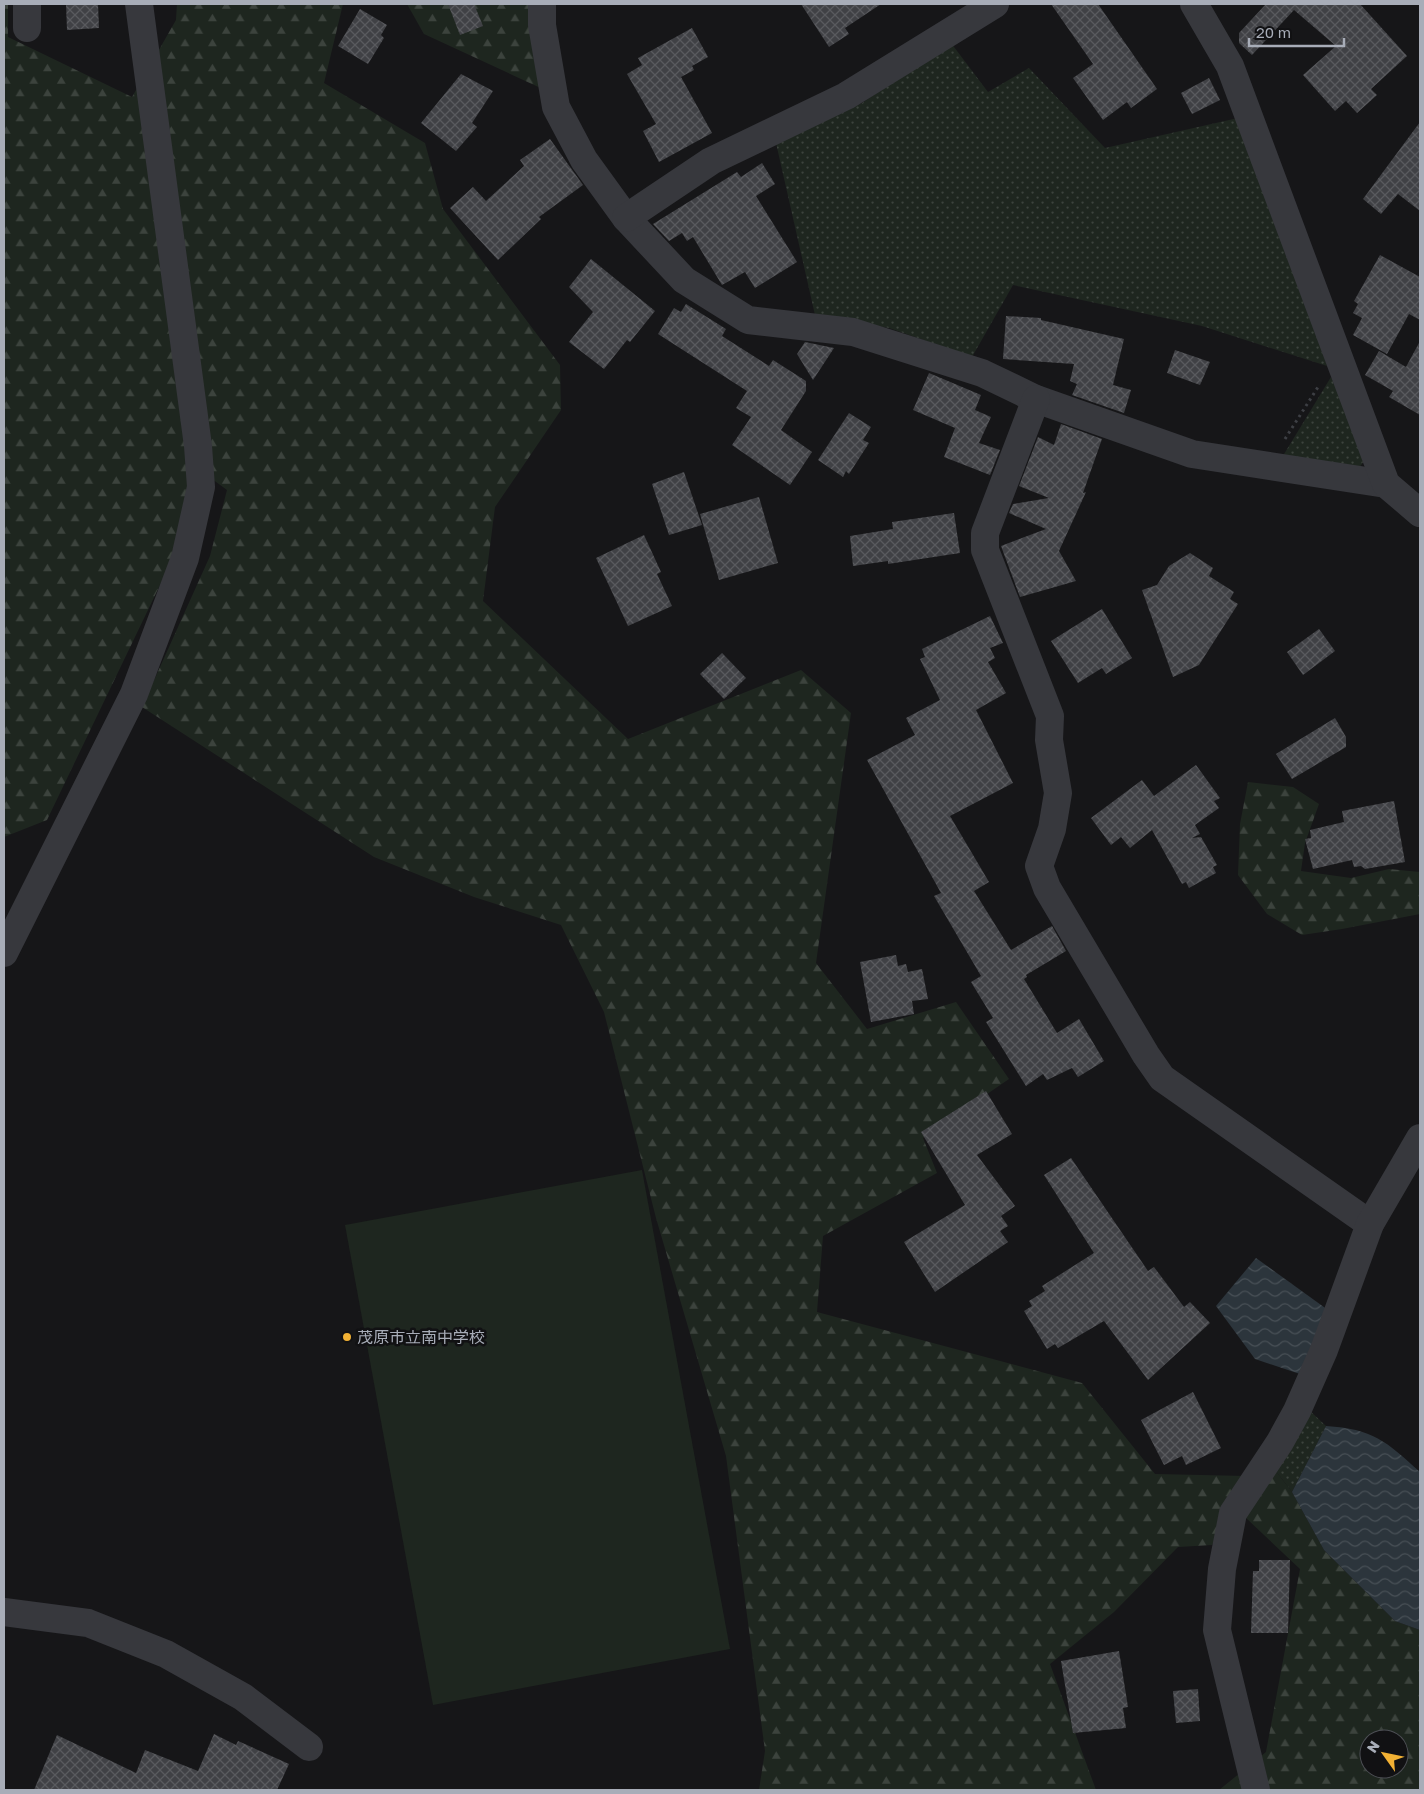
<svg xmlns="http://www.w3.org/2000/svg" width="1424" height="1794" font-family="'Golos Text','Noto Sans JP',sans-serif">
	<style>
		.green { fill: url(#green-dots) }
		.forest { fill: url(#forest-firs); fill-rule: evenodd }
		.pitch { fill: #1e261f }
		.water { fill: url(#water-waves) }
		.building { fill: url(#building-cross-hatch) }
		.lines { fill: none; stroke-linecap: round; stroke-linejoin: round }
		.path { stroke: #3d3f44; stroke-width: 3; stroke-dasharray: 2.5 4; stroke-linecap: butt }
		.minor { stroke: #37383d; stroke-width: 28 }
		.tertiary { stroke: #37383d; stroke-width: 28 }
		.poi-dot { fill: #f2b134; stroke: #111113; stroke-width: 2 }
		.labels { text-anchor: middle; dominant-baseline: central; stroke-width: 5; stroke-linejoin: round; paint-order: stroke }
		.poi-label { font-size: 16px; fill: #a8adb8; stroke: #111113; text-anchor: start }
	</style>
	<defs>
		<pattern id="green-dots" width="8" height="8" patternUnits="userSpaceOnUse" patternTransform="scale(1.25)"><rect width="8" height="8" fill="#1e261f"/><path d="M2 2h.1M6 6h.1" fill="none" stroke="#3c433d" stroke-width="1.8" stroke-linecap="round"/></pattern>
		<pattern id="forest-firs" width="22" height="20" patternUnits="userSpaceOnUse" patternTransform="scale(1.25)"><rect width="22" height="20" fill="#1e261f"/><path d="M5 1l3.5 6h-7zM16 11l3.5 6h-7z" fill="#3c433d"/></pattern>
		<pattern id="water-waves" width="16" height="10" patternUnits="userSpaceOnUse" patternTransform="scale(1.25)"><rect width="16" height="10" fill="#2c353c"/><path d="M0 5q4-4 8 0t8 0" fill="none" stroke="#485056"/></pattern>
		<pattern id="building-cross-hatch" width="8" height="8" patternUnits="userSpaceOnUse" patternTransform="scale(1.25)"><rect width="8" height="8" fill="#404145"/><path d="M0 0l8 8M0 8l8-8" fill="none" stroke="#595a5e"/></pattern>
	</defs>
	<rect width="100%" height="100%" fill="#161618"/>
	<g class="green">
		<path d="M 951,43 L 988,92 L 1029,68 L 1105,148 L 1238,118 L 1278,216 L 1327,366 L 1202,326 L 1013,285 L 972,357 L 889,328 L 815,315 L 776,143 L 862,103 Z"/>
		<path d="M 1331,377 L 1367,456 L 1354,476 L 1278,464 Z"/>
		<path d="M 1307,1408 L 1326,1426 L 1292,1492 L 1275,1470 Z"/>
	</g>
	<g class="forest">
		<path d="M 4,4 L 8,4 L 8,37 L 132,97 L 176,20 L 177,4 L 343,4 L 324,83 L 425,143 L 443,209 L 560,365 L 561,410 L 495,507 L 483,601 L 628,739 L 801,670 L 851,713 L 816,963 L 867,1029 L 956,1002 L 1009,1079 L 923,1138 L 937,1173 L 823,1236 L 817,1312 L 1082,1383 L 1155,1474 L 1246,1476 L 1212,1545 L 1178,1547 L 1114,1612 L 1050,1664 L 1096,1790 L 759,1790 L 765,1751 L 726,1456 L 656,1218 L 604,1012 L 561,925 L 474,897 L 374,857 L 142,707 L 210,556 L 227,490 L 189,462 L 190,489 L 172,560 L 47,820 L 4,837 Z"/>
		<path d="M 407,4 L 530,4 L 545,90 L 424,34 Z"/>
		<path d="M 1248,782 L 1293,787 L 1319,804 L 1305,843 L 1301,871 L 1351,878 L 1389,869 L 1420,872 L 1420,914 L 1342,929 L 1302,935 L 1267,914 L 1238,875 L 1240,824 Z"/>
		<path d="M 1275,1470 L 1292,1492 L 1324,1550 L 1395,1621 L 1420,1630 L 1420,1790 L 1219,1790 L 1266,1752 L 1300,1569 L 1245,1517 ZM 1369,1739 L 1399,1739 L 1399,1769 L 1369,1769 Z"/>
	</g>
	<path class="pitch" d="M 642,1170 L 730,1649 L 433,1705 L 345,1225 Z"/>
	<g class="water">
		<path d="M 1256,1258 L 1328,1310 L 1303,1375 L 1255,1359 L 1216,1306 Z"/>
		<path d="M 1326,1426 C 1373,1429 1386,1441 1420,1472 L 1420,1630 L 1395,1621 L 1324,1550 L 1292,1492 Z"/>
	</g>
	<g class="building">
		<path d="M 66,4 L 98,4 L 99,28 L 67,30 Z"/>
		<path d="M 448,4 L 474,4 L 483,26 L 460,35 Z"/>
		<path d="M 801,4 L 881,4 L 845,28 L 849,34 L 829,47 Z"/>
		<path d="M 1051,4 L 1098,4 L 1157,89 L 1131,108 L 1127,102 L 1103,120 L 1073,78 L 1093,64 Z"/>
		<path d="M 1266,4 L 1360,4 L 1407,56 L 1371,89 L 1377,95 L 1357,113 L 1346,101 L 1335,111 L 1303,75 L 1336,46 L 1294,10 L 1252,55 L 1239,43 L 1239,33 Z"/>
		<path d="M 360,9 L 387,25 L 381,35 L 384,38 L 368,64 L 338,46 Z"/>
		<path d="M 692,28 L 708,57 L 692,66 L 694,70 L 681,77 L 712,133 L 659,162 L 643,131 L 656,124 L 627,74 L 642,65 L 638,58 Z"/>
		<path d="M 461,74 L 493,91 L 472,123 L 477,127 L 456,151 L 421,123 Z"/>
		<path d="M 1209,78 L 1220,100 L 1192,114 L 1181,93 Z"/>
		<path d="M 1420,122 L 1420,211 L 1398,194 L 1381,214 L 1363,199 Z"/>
		<path d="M 550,139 L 583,185 L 539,217 L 541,219 L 498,260 L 450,208 L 473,187 L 486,201 L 524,166 L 520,160 Z"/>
		<path d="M 762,163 L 775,184 L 756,196 L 797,262 L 755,288 L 745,272 L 722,285 L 693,237 L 687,241 L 682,233 L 669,241 L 653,224 L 737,172 L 741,177 Z"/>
		<path d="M 1380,255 L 1420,277 L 1420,320 L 1409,314 L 1387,354 L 1353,335 L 1362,318 L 1353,313 L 1358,304 L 1354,301 Z"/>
		<path d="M 591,259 L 655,311 L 630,342 L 627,340 L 604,369 L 569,342 L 593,312 L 569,287 Z"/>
		<path d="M 686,304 L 726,329 L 722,336 L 769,366 L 773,360 L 806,381 L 806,391 L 781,430 L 812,452 L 790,485 L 732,445 L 751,417 L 736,408 L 747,391 L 658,334 L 674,308 L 681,312 Z"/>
		<path d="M 1006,316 L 1041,318 L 1041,320 L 1124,339 L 1113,385 L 1131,390 L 1124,413 L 1072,395 L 1077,384 L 1070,381 L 1074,364 L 1003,359 Z"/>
		<path d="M 1420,341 L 1420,415 L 1389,397 L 1393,391 L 1365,375 L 1379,351 L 1406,367 Z"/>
		<path d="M 805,342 L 834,348 L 813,380 L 797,354 Z"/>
		<path d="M 1175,350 L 1210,362 L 1200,385 L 1167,373 Z"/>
		<path d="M 929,373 L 981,395 L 975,410 L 991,417 L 979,443 L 1000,450 L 990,475 L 944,457 L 955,428 L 913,410 Z"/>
		<path d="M 849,413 L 871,427 L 863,440 L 869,443 L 849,474 L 846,471 L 843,477 L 818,460 Z"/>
		<path d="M 1061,424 L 1102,439 L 1083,493 L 1086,492 L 1059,551 L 1076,581 L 1020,597 L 1001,546 L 1046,529 L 1009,513 L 1013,504 L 1049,498 L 1019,486 L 1038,437 L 1054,445 Z"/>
		<path d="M 684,472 L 702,525 L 669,535 L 652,484 Z"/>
		<path d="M 759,497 L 778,563 L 719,580 L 700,514 Z"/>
		<path d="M 954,513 L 960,553 L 888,564 L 888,561 L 853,566 L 850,536 L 893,529 L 892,522 Z"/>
		<path d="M 644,535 L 661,572 L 657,574 L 672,606 L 628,626 L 596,558 Z"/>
		<path d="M 1190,553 L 1213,568 L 1209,576 L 1234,592 L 1230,599 L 1238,604 L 1199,665 L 1173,677 L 1142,590 L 1157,585 L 1169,566 Z"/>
		<path d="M 1102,609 L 1132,658 L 1106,674 L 1102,668 L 1078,683 L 1051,641 Z"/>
		<path d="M 990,616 L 1003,643 L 990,648 L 995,658 L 988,662 L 1006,693 L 976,710 L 1013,783 L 950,816 L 989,882 L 974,891 L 1011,950 L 1052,926 L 1066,951 L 1026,975 L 1027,977 L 1024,979 L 1057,1033 L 1079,1019 L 1104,1061 L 1078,1077 L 1072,1068 L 1047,1080 L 1043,1074 L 1026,1086 L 986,1022 L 993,1018 L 971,982 L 981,976 L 934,896 L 941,893 L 867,760 L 915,735 L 906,718 L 940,700 L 920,659 L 925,657 L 922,649 Z"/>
		<path d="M 1319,629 L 1335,651 L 1303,675 L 1287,652 Z"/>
		<path d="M 722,653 L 746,678 L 724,699 L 700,674 Z"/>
		<path d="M 1335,718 L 1346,737 L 1346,747 L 1292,779 L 1276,754 Z"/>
		<path d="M 1196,765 L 1220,798 L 1214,801 L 1219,808 L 1195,825 L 1200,834 L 1192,838 L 1201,837 L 1217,865 L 1213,867 L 1216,873 L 1189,888 L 1186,882 L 1182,884 L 1152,830 L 1130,848 L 1121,837 L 1111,845 L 1091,818 L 1142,780 L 1154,796 Z"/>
		<path d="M 1394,801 L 1405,862 L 1365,869 L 1361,866 L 1354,867 L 1352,860 L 1313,869 L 1305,839 L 1311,838 L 1310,830 L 1344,822 L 1342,811 Z"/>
		<path d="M 896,955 L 898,966 L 906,964 L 908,972 L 922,969 L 928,999 L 912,1001 L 914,1014 L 871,1022 L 860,962 Z"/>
		<path d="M 986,1091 L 1012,1134 L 977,1155 L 1015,1206 L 1001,1216 L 1008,1226 L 1000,1231 L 1008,1242 L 935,1292 L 904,1242 L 965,1205 L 921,1132 Z"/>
		<path d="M 1071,1158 L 1148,1271 L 1154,1267 L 1184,1307 L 1190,1302 L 1210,1323 L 1148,1380 L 1104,1321 L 1058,1348 L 1055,1344 L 1047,1349 L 1024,1311 L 1032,1306 L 1029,1301 L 1045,1291 L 1042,1286 L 1094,1253 L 1044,1175 Z"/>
		<path d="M 1193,1392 L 1221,1448 L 1186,1465 L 1182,1456 L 1164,1465 L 1141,1420 Z"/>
		<path d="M 1259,1560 L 1290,1560 L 1288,1633 L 1251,1633 L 1253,1571 L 1259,1571 Z"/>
		<path d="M 1119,1651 L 1128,1707 L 1123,1708 L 1126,1728 L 1073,1733 L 1061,1661 Z"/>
		<path d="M 1198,1689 L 1200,1721 L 1176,1723 L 1173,1691 Z"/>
		<path d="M 214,1734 L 236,1745 L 238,1741 L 289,1764 L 277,1790 L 34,1790 L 57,1735 L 136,1773 L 145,1750 L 198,1771 Z"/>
	</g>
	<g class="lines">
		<path class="path" d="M 1285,439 L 1318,387"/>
		<g class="minor">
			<path d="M 27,4 L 27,28"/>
			<path d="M 542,4 L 542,25 L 556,107 L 584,160 L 626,218 L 684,280 L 748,320 L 853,332 L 982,373 L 1036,399 L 1192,454 L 1386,484"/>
			<path d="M 626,218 L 711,161 L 846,96 L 995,4"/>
			<path d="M 1036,399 L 985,533 L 985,550 L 1050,716 L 1049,740 L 1058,793 L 1052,829 L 1039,866 L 1047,888 L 1146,1055 L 1162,1078 L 1370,1224"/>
			<path d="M 1256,1790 L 1217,1630 L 1222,1569 L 1233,1513 L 1280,1442 L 1297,1411 L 1324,1350 L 1370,1224 L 1420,1138"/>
		</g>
		<g class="tertiary">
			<path d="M 1194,4 L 1230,66 L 1386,484 L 1420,513"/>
			<path d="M 4,953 L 134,694 L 185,558 L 201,487 L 198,446 L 139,4"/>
			<path d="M 4,1612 L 88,1623 L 166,1654 L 243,1697 L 309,1747"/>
		</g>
	</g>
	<circle class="poi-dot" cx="347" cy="1337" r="5"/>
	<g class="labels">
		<g class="poi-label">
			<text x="357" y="1337">茂原市立南中学校</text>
		</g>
	</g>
	<rect width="1424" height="1794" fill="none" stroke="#a8adb8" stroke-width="10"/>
	<g transform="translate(1384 1754) rotate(303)"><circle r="24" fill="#111113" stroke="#4d4f55"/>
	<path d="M0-4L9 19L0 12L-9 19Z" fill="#f2b134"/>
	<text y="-8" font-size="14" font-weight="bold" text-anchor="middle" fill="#a8adb8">N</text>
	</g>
	<path d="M1249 38v8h95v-8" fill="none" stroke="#a8adb8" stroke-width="2.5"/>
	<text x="1256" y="38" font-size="15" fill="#a8adb8" stroke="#111113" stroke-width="4" paint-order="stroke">20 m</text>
</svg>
